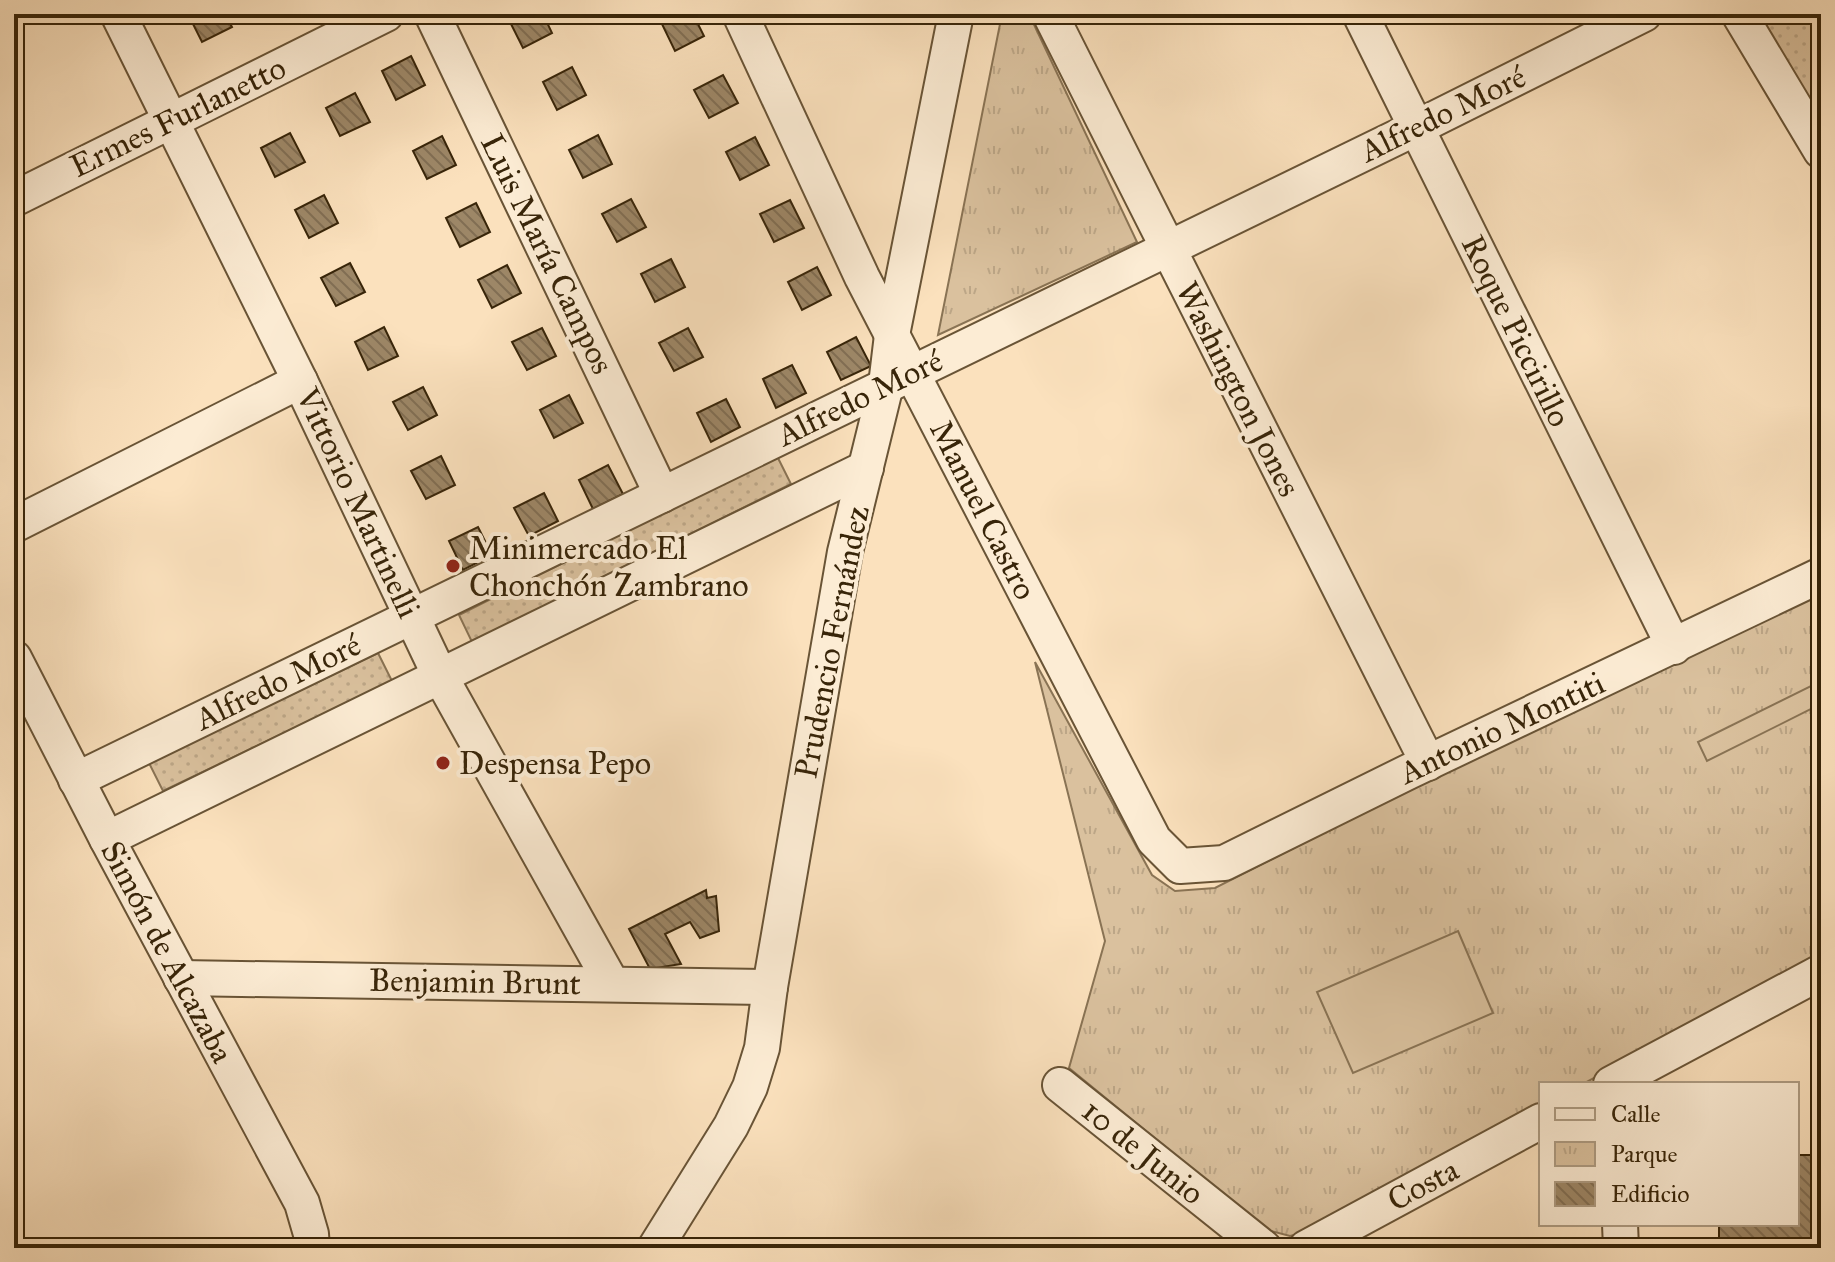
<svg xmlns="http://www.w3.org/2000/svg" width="1835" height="1262" font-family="'IM FELL Great Primer',serif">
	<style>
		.grass { fill: url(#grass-dots); stroke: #897354; stroke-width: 2 }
		.park { fill: url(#park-tufts); stroke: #897354; stroke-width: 2 }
		.pitch { fill: #dac19e; stroke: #897354; stroke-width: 2 }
		.building { fill: url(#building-back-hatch); stroke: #382509; stroke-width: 2 }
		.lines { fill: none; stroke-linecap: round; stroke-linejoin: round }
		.street-casing { stroke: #695436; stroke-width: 38 }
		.street { stroke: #fcecd4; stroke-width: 34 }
		.poi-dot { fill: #8f2418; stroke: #fcecd4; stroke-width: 3 }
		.labels { text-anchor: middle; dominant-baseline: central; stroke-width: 8; stroke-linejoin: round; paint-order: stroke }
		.street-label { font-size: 32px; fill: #382509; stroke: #fcecd4 }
		.poi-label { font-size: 32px; fill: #382509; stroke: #fcecd4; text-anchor: start }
	</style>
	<defs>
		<pattern id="grass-dots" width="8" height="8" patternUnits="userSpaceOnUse" patternTransform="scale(2)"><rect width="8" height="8" fill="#dac19e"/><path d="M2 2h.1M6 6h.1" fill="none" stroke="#bca687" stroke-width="1.8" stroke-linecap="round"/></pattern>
		<pattern id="park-tufts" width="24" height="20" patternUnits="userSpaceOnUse" patternTransform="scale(2)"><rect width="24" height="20" fill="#dac19e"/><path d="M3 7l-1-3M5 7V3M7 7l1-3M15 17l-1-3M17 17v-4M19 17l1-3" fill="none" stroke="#bca687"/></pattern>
		<pattern id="building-back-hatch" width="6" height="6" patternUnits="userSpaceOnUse" patternTransform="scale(2)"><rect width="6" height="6" fill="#9d8767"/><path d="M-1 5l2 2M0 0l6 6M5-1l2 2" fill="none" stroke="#816e53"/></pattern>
	</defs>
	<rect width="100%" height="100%" fill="#fbe1bd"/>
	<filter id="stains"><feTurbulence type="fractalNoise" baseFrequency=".0025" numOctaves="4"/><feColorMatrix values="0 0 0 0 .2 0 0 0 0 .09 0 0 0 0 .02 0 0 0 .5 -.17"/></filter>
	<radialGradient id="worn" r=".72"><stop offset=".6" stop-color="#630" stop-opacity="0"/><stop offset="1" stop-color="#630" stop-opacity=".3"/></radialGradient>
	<g class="grass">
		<path d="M 1752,14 L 1818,14 L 1821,19 L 1821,124 Z"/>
		<path d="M 777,456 L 791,484 L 472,642 L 459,615 Z"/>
		<path d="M 378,653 L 392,681 L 163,791 L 149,763 Z"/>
	</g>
	<g class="park">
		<path d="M 1002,14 L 1029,14 L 1137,242 L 938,335 Z"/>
		<path d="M 1821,590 L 1821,956 L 1583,1084 L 1541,1084 L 1541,1107 L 1313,1230 L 1290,1236 L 1267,1230 L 1069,1068 L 1105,941 L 1035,662 L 1152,875 L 1175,891 L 1215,888 L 1455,766 Z"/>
	</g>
	<g class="pitch">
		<path d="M 1821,681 L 1821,704 L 1707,761 L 1698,742 Z"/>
		<path d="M 1458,931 L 1493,1013 L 1353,1073 L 1317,992 Z"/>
	</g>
	<g class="building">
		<path d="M 188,14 L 225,14 L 232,27 L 202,42 Z"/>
		<path d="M 521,14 L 543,14 L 552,33 L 523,48 L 509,20 Z"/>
		<path d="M 678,14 L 693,14 L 704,36 L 675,51 L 661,22 Z"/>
		<path d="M 411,56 L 425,85 L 396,100 L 382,71 Z"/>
		<path d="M 572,67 L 586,95 L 557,110 L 543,82 Z"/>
		<path d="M 723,75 L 738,103 L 709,118 L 694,90 Z"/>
		<path d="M 355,93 L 370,122 L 340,136 L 326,108 Z"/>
		<path d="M 290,133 L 305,162 L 275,177 L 261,148 Z"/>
		<path d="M 598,135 L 612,164 L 583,178 L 569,150 Z"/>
		<path d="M 442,136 L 456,165 L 427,179 L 413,151 Z"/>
		<path d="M 755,137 L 769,165 L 740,180 L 726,152 Z"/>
		<path d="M 324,195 L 338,223 L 309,238 L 295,210 Z"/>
		<path d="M 631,199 L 646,227 L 617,242 L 602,214 Z"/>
		<path d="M 790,200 L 804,228 L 774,242 L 760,214 Z"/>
		<path d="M 476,203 L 490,232 L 460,247 L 446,218 Z"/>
		<path d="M 671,259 L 685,287 L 655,302 L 641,274 Z"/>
		<path d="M 350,263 L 365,292 L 336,306 L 321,278 Z"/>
		<path d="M 507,265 L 521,293 L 492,308 L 478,280 Z"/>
		<path d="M 817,267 L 831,295 L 802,310 L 788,282 Z"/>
		<path d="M 384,327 L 398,356 L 368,370 L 355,342 Z"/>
		<path d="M 542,328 L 556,356 L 527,370 L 512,342 Z"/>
		<path d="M 688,328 L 703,357 L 674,371 L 659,343 Z"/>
		<path d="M 856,337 L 871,366 L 841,380 L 827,352 Z"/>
		<path d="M 792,365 L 806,393 L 776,408 L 763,379 Z"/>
		<path d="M 423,387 L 437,415 L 408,430 L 393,402 Z"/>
		<path d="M 569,395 L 583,423 L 554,438 L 540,410 Z"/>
		<path d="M 726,399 L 740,427 L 711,442 L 697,413 Z"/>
		<path d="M 441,456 L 455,485 L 426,499 L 411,471 Z"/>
		<path d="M 608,465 L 623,494 L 593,509 L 579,480 Z"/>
		<path d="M 544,493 L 558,521 L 529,536 L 514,508 Z"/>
		<path d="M 478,527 L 492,555 L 463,570 L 449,541 Z"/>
		<path d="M 706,890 L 707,898 L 716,896 L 719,931 L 700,938 L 690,922 L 665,934 L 681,964 L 650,969 L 629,929 Z"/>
		<path d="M 1797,1155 L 1821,1155 L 1821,1248 L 1719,1248 L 1719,1224 L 1797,1224 Z"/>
	</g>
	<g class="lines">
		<defs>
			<g id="street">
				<path d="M 118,14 L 300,381 L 440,676 L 612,984"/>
				<path d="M 432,14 L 662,495"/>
				<path d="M 740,14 L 862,277 L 1154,840 L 1180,866 L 1224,863 L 1408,772 L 1821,575"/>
				<path d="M 1050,14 L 1428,763"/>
				<path d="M 1360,14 L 1674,647"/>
				<path d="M 1739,14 L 1821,151"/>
				<path d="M 14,199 L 386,14"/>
				<path d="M 14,525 L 300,381"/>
				<path d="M 14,658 L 107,839 L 302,1203 L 311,1234 L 312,1248"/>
				<path d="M 76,780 L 1416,128 L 1644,14"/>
				<path d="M 107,839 L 866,468"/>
				<path d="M 181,978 L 770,987"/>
				<path d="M 1611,1084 L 1821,972"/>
				<path d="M 1060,1085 L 1264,1248"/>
				<path d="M 1620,1224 L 1621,1248"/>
				<path d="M 655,1248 L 731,1126 L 750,1087 L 762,1048 L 770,987 L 845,552 L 886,385 L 892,335 L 956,14"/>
				<path d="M 1306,1248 L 1541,1121"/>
			</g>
		</defs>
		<use href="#street" class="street-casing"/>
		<use href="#street" class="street"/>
	</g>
	<g class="poi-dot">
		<circle cx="453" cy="566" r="8"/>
		<circle cx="443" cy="763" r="8"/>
	</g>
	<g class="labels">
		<g class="street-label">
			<text transform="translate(1443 114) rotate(-26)">Alfredo Moré</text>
			<text transform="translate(178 117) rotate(-26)">Ermes Furlanetto</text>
			<text transform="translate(547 254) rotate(64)">Luis María Campos</text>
			<text transform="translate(1516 331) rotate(64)">Roque Piccirillo</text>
			<text transform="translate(1238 389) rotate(63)">Washington Jones</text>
			<text transform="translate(860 398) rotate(-26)">Alfredo Moré</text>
			<text transform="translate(358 503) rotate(65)">Vittorio Martinelli</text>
			<text transform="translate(983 510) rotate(63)">Manuel Castro</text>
			<text transform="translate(832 642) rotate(-79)">Prudencio Fernández</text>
			<text transform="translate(278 682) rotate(-26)">Alfredo Moré</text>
			<text transform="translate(1502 728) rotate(-25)">Antonio Montiti</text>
			<text transform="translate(167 952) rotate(62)">Simón de Alcazaba</text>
			<text transform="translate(475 982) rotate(1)">Benjamin Brunt</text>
			<text transform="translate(1143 1152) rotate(39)">10 de Junio</text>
			<text transform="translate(1423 1185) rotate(-28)">Costa</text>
		</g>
		<g class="poi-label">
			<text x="469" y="548">Minimercado El<tspan x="469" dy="37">Chonchón Zambrano</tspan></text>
			<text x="459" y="763">Despensa Pepo</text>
		</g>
	</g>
	<rect width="1835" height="1262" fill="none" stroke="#fbe1bd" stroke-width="48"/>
	<rect x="16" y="16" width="1803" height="1230" fill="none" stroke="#382509" stroke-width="4"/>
	<rect x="24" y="24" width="1787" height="1214" fill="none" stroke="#382509" stroke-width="2"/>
	<rect x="1539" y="1082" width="260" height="144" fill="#fcecd4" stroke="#ae9c83" stroke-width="2"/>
	<rect x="1555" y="1108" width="40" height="12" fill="#fcecd4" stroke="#ae9c83" stroke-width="2"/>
	<text x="1611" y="1122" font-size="24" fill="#382509">Calle</text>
	<rect x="1555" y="1142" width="40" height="24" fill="url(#park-tufts)" stroke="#ae9c83" stroke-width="2"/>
	<text x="1611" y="1162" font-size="24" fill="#382509">Parque</text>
	<rect x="1555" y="1182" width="40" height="24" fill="url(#building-back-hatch)" stroke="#ae9c83" stroke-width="2"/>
	<text x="1611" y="1202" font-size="24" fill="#382509">Edificio</text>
	<rect width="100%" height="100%" filter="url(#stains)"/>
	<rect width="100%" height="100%" fill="url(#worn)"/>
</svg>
